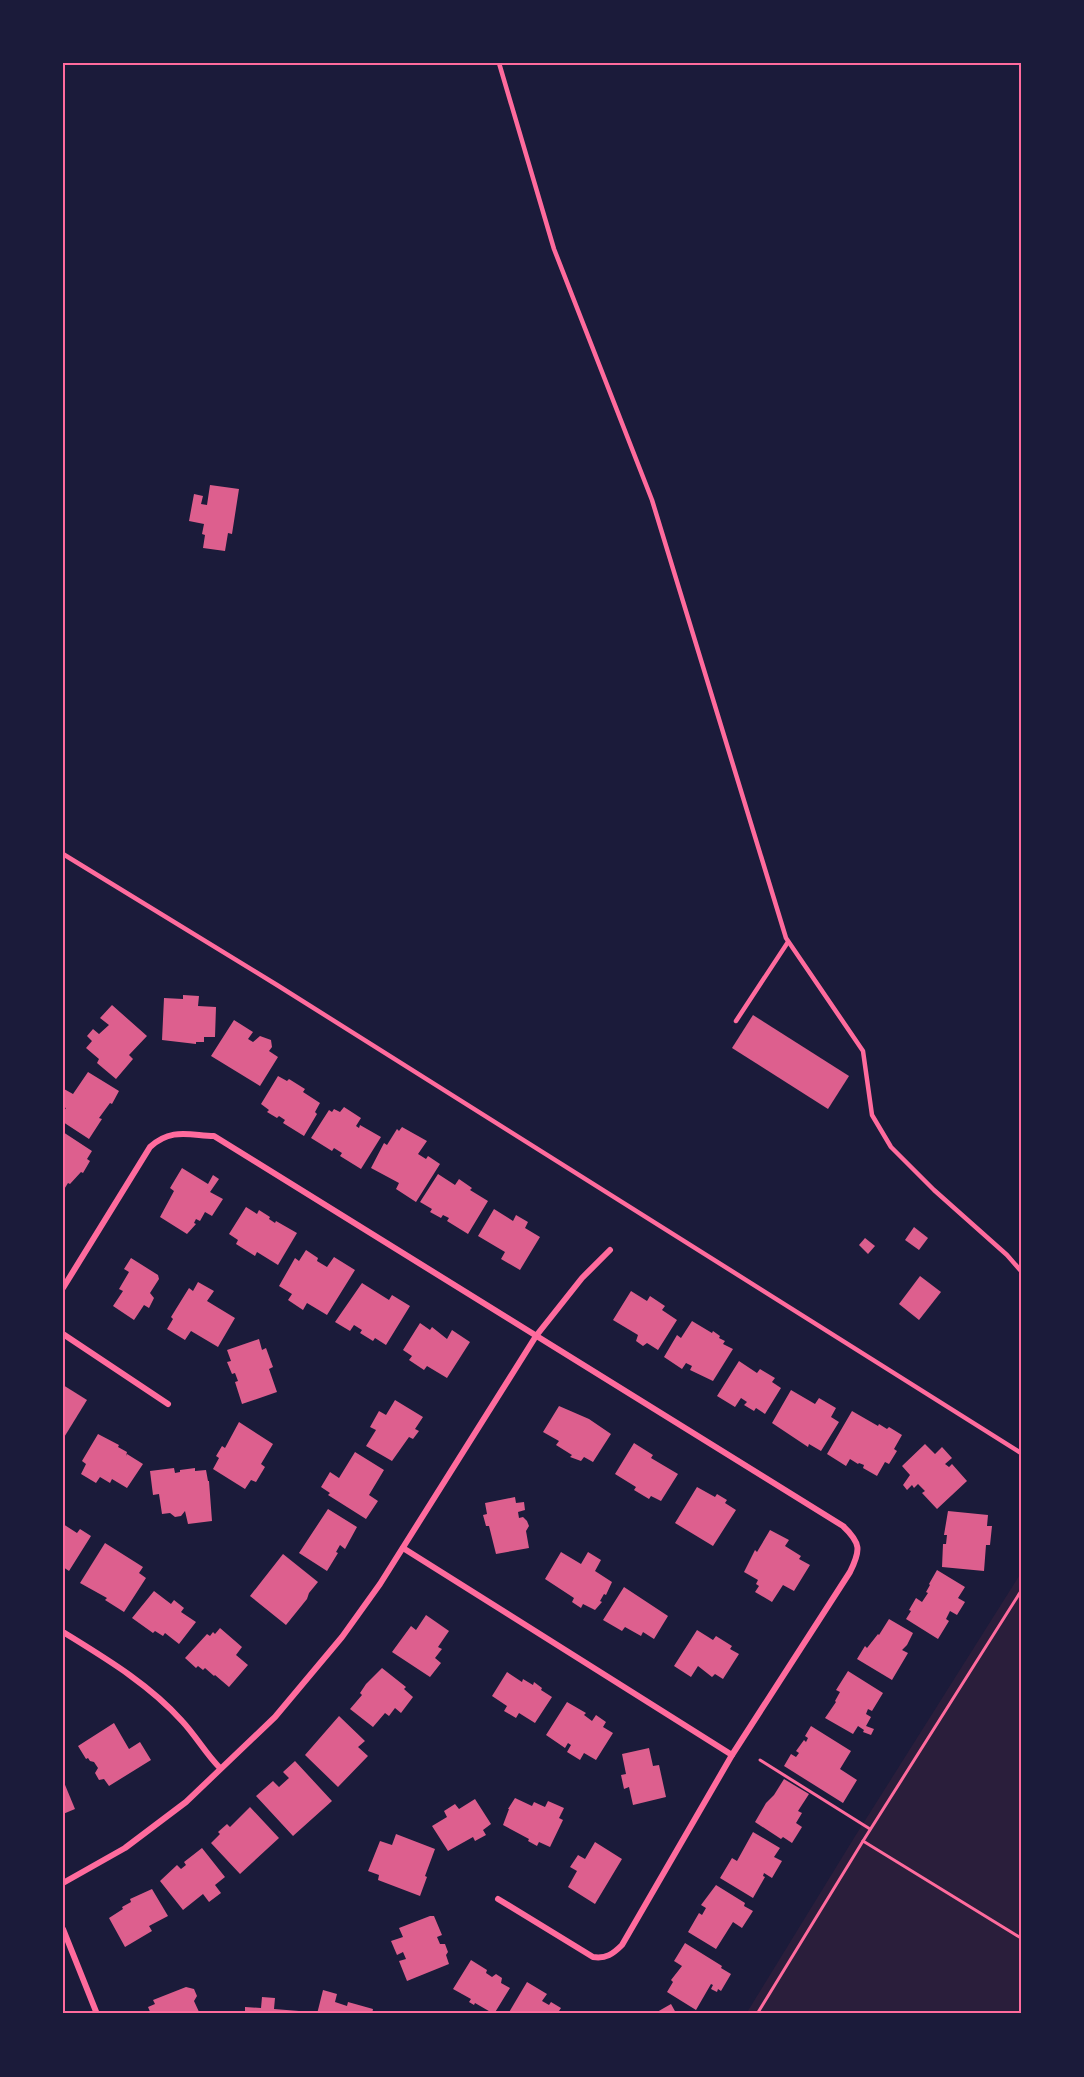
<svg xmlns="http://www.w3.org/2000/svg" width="1084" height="2077" font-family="'PT Sans Narrow',sans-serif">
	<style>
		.green { fill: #2a1e3b }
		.building { fill: #dd5f8e }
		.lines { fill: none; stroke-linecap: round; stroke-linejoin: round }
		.path { stroke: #ff6b9d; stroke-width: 3 }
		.service { stroke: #ff6b9d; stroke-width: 4.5 }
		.minor { stroke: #ff6b9d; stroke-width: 6 }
		.neatline { fill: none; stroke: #ff6b9d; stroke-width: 2 }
	</style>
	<rect width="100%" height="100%" fill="#1b1b3a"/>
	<path class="green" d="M 1021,1573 L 1021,2014 L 746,2014 L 854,1838 Z"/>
	<g class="building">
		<path d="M 210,485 L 239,489 L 232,534 L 228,533 L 225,551 L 203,548 L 205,535 L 202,534 L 204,524 L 189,521 L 194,494 L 203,496 L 201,504 L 207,505 Z"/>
		<path d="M 183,995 L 199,996 L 198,1006 L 216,1007 L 215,1037 L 204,1037 L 204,1042 L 196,1042 L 196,1044 L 162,1040 L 164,998 L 183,999 Z"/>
		<path d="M 112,1005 L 147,1036 L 129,1055 L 133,1059 L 116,1079 L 97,1063 L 99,1059 L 86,1048 L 92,1041 L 87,1036 L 93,1029 L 99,1034 L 109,1025 L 100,1018 Z"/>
		<path d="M 753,1015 L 849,1076 L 828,1109 L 732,1048 Z"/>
		<path d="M 234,1020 L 253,1032 L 248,1039 L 253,1042 L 260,1036 L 271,1040 L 272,1047 L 269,1051 L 278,1057 L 260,1086 L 211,1056 Z"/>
		<path d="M 88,1072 L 119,1091 L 112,1104 L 110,1103 L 99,1118 L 102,1119 L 89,1139 L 63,1122 L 63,1112 L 66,1108 L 63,1107 L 63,1090 L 64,1089 L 73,1094 Z"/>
		<path d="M 278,1076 L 287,1081 L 289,1079 L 305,1089 L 303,1092 L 320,1103 L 315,1112 L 317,1114 L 304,1136 L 283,1123 L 285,1120 L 279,1116 L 277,1118 L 267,1112 L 269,1110 L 261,1104 Z"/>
		<path d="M 344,1107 L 361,1118 L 356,1126 L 359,1128 L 360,1125 L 381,1137 L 361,1169 L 340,1156 L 342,1153 L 334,1148 L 332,1151 L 311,1138 L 329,1110 L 332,1112 L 334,1109 L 340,1112 Z"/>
		<path d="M 402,1127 L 427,1141 L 418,1154 L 426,1159 L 428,1156 L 440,1164 L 416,1202 L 396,1189 L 399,1183 L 371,1168 L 384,1143 L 387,1145 L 397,1129 L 399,1131 Z"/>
		<path d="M 63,1132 L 92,1151 L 87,1159 L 90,1161 L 83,1173 L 81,1172 L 70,1184 L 68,1183 L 63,1191 Z"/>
		<path d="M 182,1168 L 208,1184 L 213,1175 L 219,1179 L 210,1192 L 223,1199 L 212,1216 L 205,1212 L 200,1221 L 196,1219 L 194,1223 L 196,1224 L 187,1234 L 160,1217 L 174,1191 L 170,1188 Z"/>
		<path d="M 438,1174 L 455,1185 L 459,1179 L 472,1188 L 470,1190 L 488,1201 L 468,1234 L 447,1221 L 449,1218 L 443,1215 L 441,1218 L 430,1212 L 432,1209 L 420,1202 Z"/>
		<path d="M 246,1207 L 257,1214 L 259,1210 L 270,1217 L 269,1219 L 275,1223 L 276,1221 L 297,1233 L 278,1265 L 257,1252 L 255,1256 L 236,1244 L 238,1240 L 229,1234 Z"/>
		<path d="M 494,1209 L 513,1221 L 516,1215 L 528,1222 L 525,1228 L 540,1237 L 520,1270 L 501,1259 L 505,1252 L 478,1236 Z"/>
		<path d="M 914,1227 L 928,1238 L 919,1250 L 905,1240 Z"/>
		<path d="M 865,1238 L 875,1246 L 868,1254 L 859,1245 Z"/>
		<path d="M 306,1250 L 318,1258 L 317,1261 L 327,1267 L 334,1257 L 355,1270 L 327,1315 L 307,1303 L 303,1310 L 288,1300 L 292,1294 L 279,1286 L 295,1258 L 299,1261 Z"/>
		<path d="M 131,1258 L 158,1275 L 159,1279 L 150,1293 L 154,1298 L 149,1308 L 144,1305 L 134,1320 L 113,1306 L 123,1291 L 119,1289 L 129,1272 L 124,1269 Z"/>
		<path d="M 920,1276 L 941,1292 L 919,1320 L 899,1304 Z"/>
		<path d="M 198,1282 L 214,1291 L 207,1301 L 235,1318 L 218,1347 L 191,1331 L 185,1340 L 167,1329 L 173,1319 L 171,1317 L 189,1288 L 193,1291 Z"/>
		<path d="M 362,1283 L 389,1300 L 392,1295 L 410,1306 L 386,1345 L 375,1338 L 373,1341 L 360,1333 L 362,1330 L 354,1325 L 350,1331 L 335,1322 Z"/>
		<path d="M 631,1291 L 647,1301 L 650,1296 L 665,1306 L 662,1310 L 677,1320 L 658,1350 L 647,1343 L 643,1346 L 636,1341 L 638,1335 L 613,1320 Z"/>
		<path d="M 692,1321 L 712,1333 L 713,1331 L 720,1336 L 719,1338 L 725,1341 L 723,1344 L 733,1349 L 713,1381 L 690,1370 L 692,1366 L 686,1363 L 682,1369 L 664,1357 L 677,1335 L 681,1338 Z"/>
		<path d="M 420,1323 L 430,1330 L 432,1327 L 447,1339 L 452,1330 L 470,1342 L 447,1378 L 427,1366 L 424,1370 L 409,1360 L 412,1356 L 403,1350 Z"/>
		<path d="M 259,1339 L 262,1350 L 266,1348 L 273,1367 L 269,1369 L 277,1392 L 242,1404 L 235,1382 L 238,1381 L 235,1373 L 232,1374 L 227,1362 L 231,1361 L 227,1350 Z"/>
		<path d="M 739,1361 L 757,1373 L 760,1369 L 775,1378 L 772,1382 L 781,1388 L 765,1414 L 756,1408 L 754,1411 L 744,1405 L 747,1402 L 741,1398 L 735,1407 L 717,1396 Z"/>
		<path d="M 63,1385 L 87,1400 L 63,1439 Z"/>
		<path d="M 791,1390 L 815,1404 L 819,1398 L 836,1408 L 831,1417 L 839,1422 L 821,1451 L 809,1444 L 808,1447 L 772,1423 Z"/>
		<path d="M 395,1400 L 423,1417 L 415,1429 L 419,1431 L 413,1439 L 409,1437 L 392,1461 L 366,1446 L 376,1430 L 370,1427 L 379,1411 L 386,1415 Z"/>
		<path d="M 559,1406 L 589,1419 L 611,1434 L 593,1462 L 584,1457 L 581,1461 L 570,1457 L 572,1455 L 556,1445 L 559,1441 L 543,1432 Z"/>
		<path d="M 852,1411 L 878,1426 L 879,1424 L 887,1429 L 889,1427 L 902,1435 L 894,1449 L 897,1451 L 889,1464 L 885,1462 L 877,1476 L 863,1468 L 864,1465 L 859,1463 L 858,1464 L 850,1459 L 846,1466 L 827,1454 Z"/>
		<path d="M 239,1422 L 273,1444 L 261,1464 L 265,1467 L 256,1482 L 251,1480 L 245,1489 L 213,1469 L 219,1458 L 216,1456 L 222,1446 L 225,1448 Z"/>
		<path d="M 98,1434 L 119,1445 L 118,1447 L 127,1452 L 126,1456 L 127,1454 L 143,1464 L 127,1488 L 112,1479 L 110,1483 L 100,1477 L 96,1483 L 81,1474 L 86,1464 L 82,1461 Z"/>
		<path d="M 634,1443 L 653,1455 L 651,1458 L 678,1474 L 661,1501 L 651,1496 L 649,1499 L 634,1490 L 636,1487 L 615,1474 Z"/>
		<path d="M 925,1444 L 935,1454 L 942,1447 L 952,1458 L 945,1464 L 949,1467 L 952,1464 L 967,1481 L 937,1509 L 922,1493 L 925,1491 L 918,1484 L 914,1488 L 912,1485 L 907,1490 L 903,1485 L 910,1475 L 902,1466 Z"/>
		<path d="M 355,1452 L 384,1470 L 369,1495 L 378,1501 L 366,1519 L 328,1495 L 330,1493 L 321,1487 L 330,1472 L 339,1478 Z"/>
		<path d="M 174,1468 L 175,1473 L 180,1472 L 180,1470 L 195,1468 L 195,1471 L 206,1470 L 208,1481 L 209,1481 L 212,1521 L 188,1524 L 185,1511 L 181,1516 L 175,1517 L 170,1513 L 162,1514 L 159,1494 L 153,1495 L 150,1471 Z"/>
		<path d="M 697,1487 L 715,1497 L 717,1494 L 727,1500 L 725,1503 L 736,1510 L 713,1546 L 675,1523 Z"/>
		<path d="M 515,1497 L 516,1503 L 524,1502 L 525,1510 L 518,1512 L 519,1518 L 523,1517 L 527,1521 L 529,1526 L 526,1531 L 529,1548 L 496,1554 L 489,1526 L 486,1526 L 483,1515 L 487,1514 L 485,1503 Z"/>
		<path d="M 328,1509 L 357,1527 L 345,1549 L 340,1545 L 336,1552 L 338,1553 L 327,1571 L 299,1553 Z"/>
		<path d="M 948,1511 L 988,1515 L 987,1526 L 992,1526 L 990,1545 L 986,1545 L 984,1571 L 942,1567 L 943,1544 L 946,1544 L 947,1535 L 944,1535 Z"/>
		<path d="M 63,1524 L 77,1533 L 80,1529 L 91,1536 L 69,1571 L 63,1567 Z"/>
		<path d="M 770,1530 L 789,1540 L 785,1546 L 801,1556 L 799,1559 L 810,1565 L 794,1591 L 783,1585 L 772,1602 L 755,1592 L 759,1586 L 756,1584 L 758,1580 L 744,1572 L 755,1550 L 757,1552 Z"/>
		<path d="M 105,1543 L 143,1567 L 139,1573 L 146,1578 L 124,1612 L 105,1600 L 107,1598 L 80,1583 Z"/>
		<path d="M 561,1552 L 581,1564 L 588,1552 L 601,1560 L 595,1571 L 612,1582 L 606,1595 L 604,1594 L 600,1601 L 602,1602 L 595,1610 L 583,1604 L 581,1608 L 572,1602 L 574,1598 L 545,1579 Z"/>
		<path d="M 283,1554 L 318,1582 L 309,1593 L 307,1599 L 286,1625 L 250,1596 Z"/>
		<path d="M 937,1570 L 965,1587 L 958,1598 L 965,1602 L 957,1615 L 950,1611 L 946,1619 L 949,1621 L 938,1639 L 906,1619 L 911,1611 L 909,1610 L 916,1598 L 922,1602 L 928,1593 L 926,1592 L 930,1585 L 929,1584 Z"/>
		<path d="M 624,1587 L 668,1616 L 654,1639 L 643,1632 L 641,1636 L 625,1627 L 622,1631 L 603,1620 Z"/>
		<path d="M 154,1591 L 171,1604 L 174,1600 L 184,1608 L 181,1612 L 196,1622 L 179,1644 L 165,1633 L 163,1636 L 155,1631 L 153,1633 L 132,1618 Z"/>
		<path d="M 426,1615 L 449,1631 L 438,1647 L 442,1649 L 435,1658 L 441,1663 L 430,1677 L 392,1652 L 411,1626 L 416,1630 Z"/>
		<path d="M 889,1619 L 913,1633 L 907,1645 L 902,1650 L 908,1653 L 892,1680 L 857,1659 L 865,1646 L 867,1648 L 878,1634 L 879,1635 Z"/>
		<path d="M 220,1628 L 242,1647 L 236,1655 L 248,1665 L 229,1687 L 215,1675 L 214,1676 L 205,1668 L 203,1670 L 198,1666 L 196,1668 L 185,1658 L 207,1634 L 210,1636 L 213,1632 L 215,1634 Z"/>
		<path d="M 697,1630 L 713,1640 L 716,1636 L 732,1646 L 730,1649 L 739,1654 L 723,1679 L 715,1674 L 712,1677 L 698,1666 L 691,1677 L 674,1666 Z"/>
		<path d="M 382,1668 L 406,1687 L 404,1689 L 413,1697 L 401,1713 L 395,1708 L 389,1716 L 385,1713 L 373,1727 L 350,1709 L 362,1695 L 360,1693 L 366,1684 Z"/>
		<path d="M 848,1671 L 883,1693 L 872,1711 L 868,1709 L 866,1714 L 871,1717 L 866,1726 L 874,1729 L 871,1735 L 863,1732 L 864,1730 L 858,1726 L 853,1734 L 825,1718 L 836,1702 L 835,1701 L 840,1692 L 836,1690 Z"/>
		<path d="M 507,1672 L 522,1682 L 523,1679 L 533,1685 L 534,1682 L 542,1688 L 541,1690 L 552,1697 L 535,1723 L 519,1713 L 516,1718 L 504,1711 L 507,1706 L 492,1696 Z"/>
		<path d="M 567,1702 L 586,1713 L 584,1715 L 592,1721 L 596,1715 L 606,1722 L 603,1727 L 613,1733 L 596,1760 L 584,1753 L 580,1760 L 567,1752 L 571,1745 L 568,1743 L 565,1748 L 546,1735 Z"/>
		<path d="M 339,1716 L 365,1741 L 358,1747 L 368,1756 L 338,1787 L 305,1755 Z"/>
		<path d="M 114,1723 L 129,1749 L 140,1742 L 151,1760 L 109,1786 L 104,1779 L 99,1780 L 95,1773 L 98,1768 L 94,1762 L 90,1761 L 88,1758 L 86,1759 L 78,1746 Z"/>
		<path d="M 811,1726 L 851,1751 L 840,1769 L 857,1780 L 843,1803 L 784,1766 L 791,1754 L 796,1757 L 799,1753 L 796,1751 L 804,1740 L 806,1742 L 808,1738 L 805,1736 Z"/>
		<path d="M 649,1748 L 653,1766 L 659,1765 L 666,1797 L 633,1805 L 629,1787 L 624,1789 L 621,1775 L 626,1774 L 622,1754 Z"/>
		<path d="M 295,1761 L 332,1801 L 293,1836 L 256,1796 L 273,1781 L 279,1787 L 289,1778 L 283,1772 Z"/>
		<path d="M 784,1779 L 809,1794 L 798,1811 L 802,1813 L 796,1823 L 802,1827 L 792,1843 L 783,1837 L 781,1839 L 755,1822 L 766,1803 L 774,1795 Z"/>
		<path d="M 63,1780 L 75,1809 L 63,1814 Z"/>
		<path d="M 515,1798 L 532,1806 L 534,1802 L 545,1807 L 548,1801 L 564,1808 L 559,1818 L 563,1820 L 550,1847 L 539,1842 L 537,1846 L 528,1841 L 529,1839 L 503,1825 L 509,1809 L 508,1809 Z"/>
		<path d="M 475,1799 L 491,1824 L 483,1830 L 486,1835 L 475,1841 L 473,1837 L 448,1851 L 432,1826 L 447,1817 L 444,1811 L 455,1804 L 459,1809 Z"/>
		<path d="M 250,1807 L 279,1838 L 240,1874 L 211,1843 L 220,1834 L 218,1832 L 227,1824 L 230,1827 Z"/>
		<path d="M 753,1832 L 780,1848 L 774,1857 L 782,1861 L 772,1878 L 764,1873 L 763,1876 L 765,1877 L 753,1898 L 720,1878 L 732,1858 L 737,1861 Z"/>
		<path d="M 396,1834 L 435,1849 L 425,1876 L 427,1877 L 420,1896 L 378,1880 L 379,1875 L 368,1871 L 380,1841 L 392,1845 Z"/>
		<path d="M 595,1842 L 622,1859 L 595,1904 L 568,1887 L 577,1871 L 570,1867 L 578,1855 L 585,1859 Z"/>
		<path d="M 202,1848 L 225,1877 L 215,1885 L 221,1893 L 209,1902 L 203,1894 L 183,1910 L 160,1881 L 177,1865 L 181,1869 L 186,1865 L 184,1862 Z"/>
		<path d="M 716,1885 L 745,1903 L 744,1906 L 753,1911 L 742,1928 L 733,1922 L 716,1949 L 688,1932 L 699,1913 L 702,1915 L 706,1908 L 701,1905 Z"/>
		<path d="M 152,1889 L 168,1916 L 149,1926 L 152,1931 L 125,1947 L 109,1918 L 123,1909 L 122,1907 L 131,1902 L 130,1899 Z"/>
		<path d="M 430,1916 L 434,1916 L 442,1935 L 437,1937 L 440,1944 L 445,1944 L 448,1952 L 446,1955 L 449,1964 L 407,1981 L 399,1961 L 406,1959 L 403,1952 L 397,1955 L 391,1941 L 403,1937 L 399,1928 Z"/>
		<path d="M 685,1943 L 722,1966 L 721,1968 L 731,1974 L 721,1991 L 718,1989 L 717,1992 L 711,1989 L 713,1985 L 711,1984 L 696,2010 L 667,1992 L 673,1982 L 671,1980 L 682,1966 L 674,1961 Z"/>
		<path d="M 471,1960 L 487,1970 L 486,1973 L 492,1977 L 496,1974 L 502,1978 L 501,1983 L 510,1988 L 494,2014 L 475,2003 L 474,2005 L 469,2002 L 471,1999 L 453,1989 Z"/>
		<path d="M 527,1982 L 547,1994 L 542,2001 L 549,2005 L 551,2002 L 561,2008 L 557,2014 L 508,2014 Z"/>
		<path d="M 186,1987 L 194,1989 L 197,1996 L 194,2001 L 200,2014 L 151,2014 L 148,2007 L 155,2004 L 153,2000 Z"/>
		<path d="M 323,1990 L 337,1994 L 335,2002 L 347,2006 L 348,2002 L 373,2009 L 372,2014 L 317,2014 Z"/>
		<path d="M 262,1997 L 275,1998 L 274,2009 L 299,2011 L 299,2014 L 245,2014 L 245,2007 L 261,2008 Z"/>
		<path d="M 671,2004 L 676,2013 L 679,2011 L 681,2014 L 658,2014 L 657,2012 Z"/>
	</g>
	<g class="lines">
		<g class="path">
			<path d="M 760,1760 L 870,1829"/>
			<path d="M 863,1841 L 1021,1938"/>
			<path d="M 757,2014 L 863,1841 L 1021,1591"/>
		</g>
		<g class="service">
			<path d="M 499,63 L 554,249 L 652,500 L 786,938 L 863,1051 L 872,1115 L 891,1147 L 934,1190 L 1007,1255 L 1021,1271"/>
			<path d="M 63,854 L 277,985 L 1021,1453"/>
			<path d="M 736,1021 L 788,942"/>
		</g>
		<g class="minor">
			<path d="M 63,1288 L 150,1147 C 171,1128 188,1135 214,1136 L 843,1526 C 861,1543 861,1550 850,1572 L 732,1755 L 622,1945 C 613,1954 606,1959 593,1957 L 498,1899"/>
			<path d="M 63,1334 L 168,1404"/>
			<path d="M 403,1548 L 732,1755"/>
			<path d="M 63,1632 C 105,1658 149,1684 182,1721 C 196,1736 206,1754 220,1768"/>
			<path d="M 63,1883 L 125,1848 L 186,1802 L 275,1717 L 342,1637 L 380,1584 L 536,1336 L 582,1278 L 610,1250"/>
			<path d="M 63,1929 L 97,2014"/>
		</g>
	</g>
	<rect width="1084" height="2077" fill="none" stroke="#1b1b3a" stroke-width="129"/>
	<rect x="64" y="64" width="956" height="1948" class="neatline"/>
</svg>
